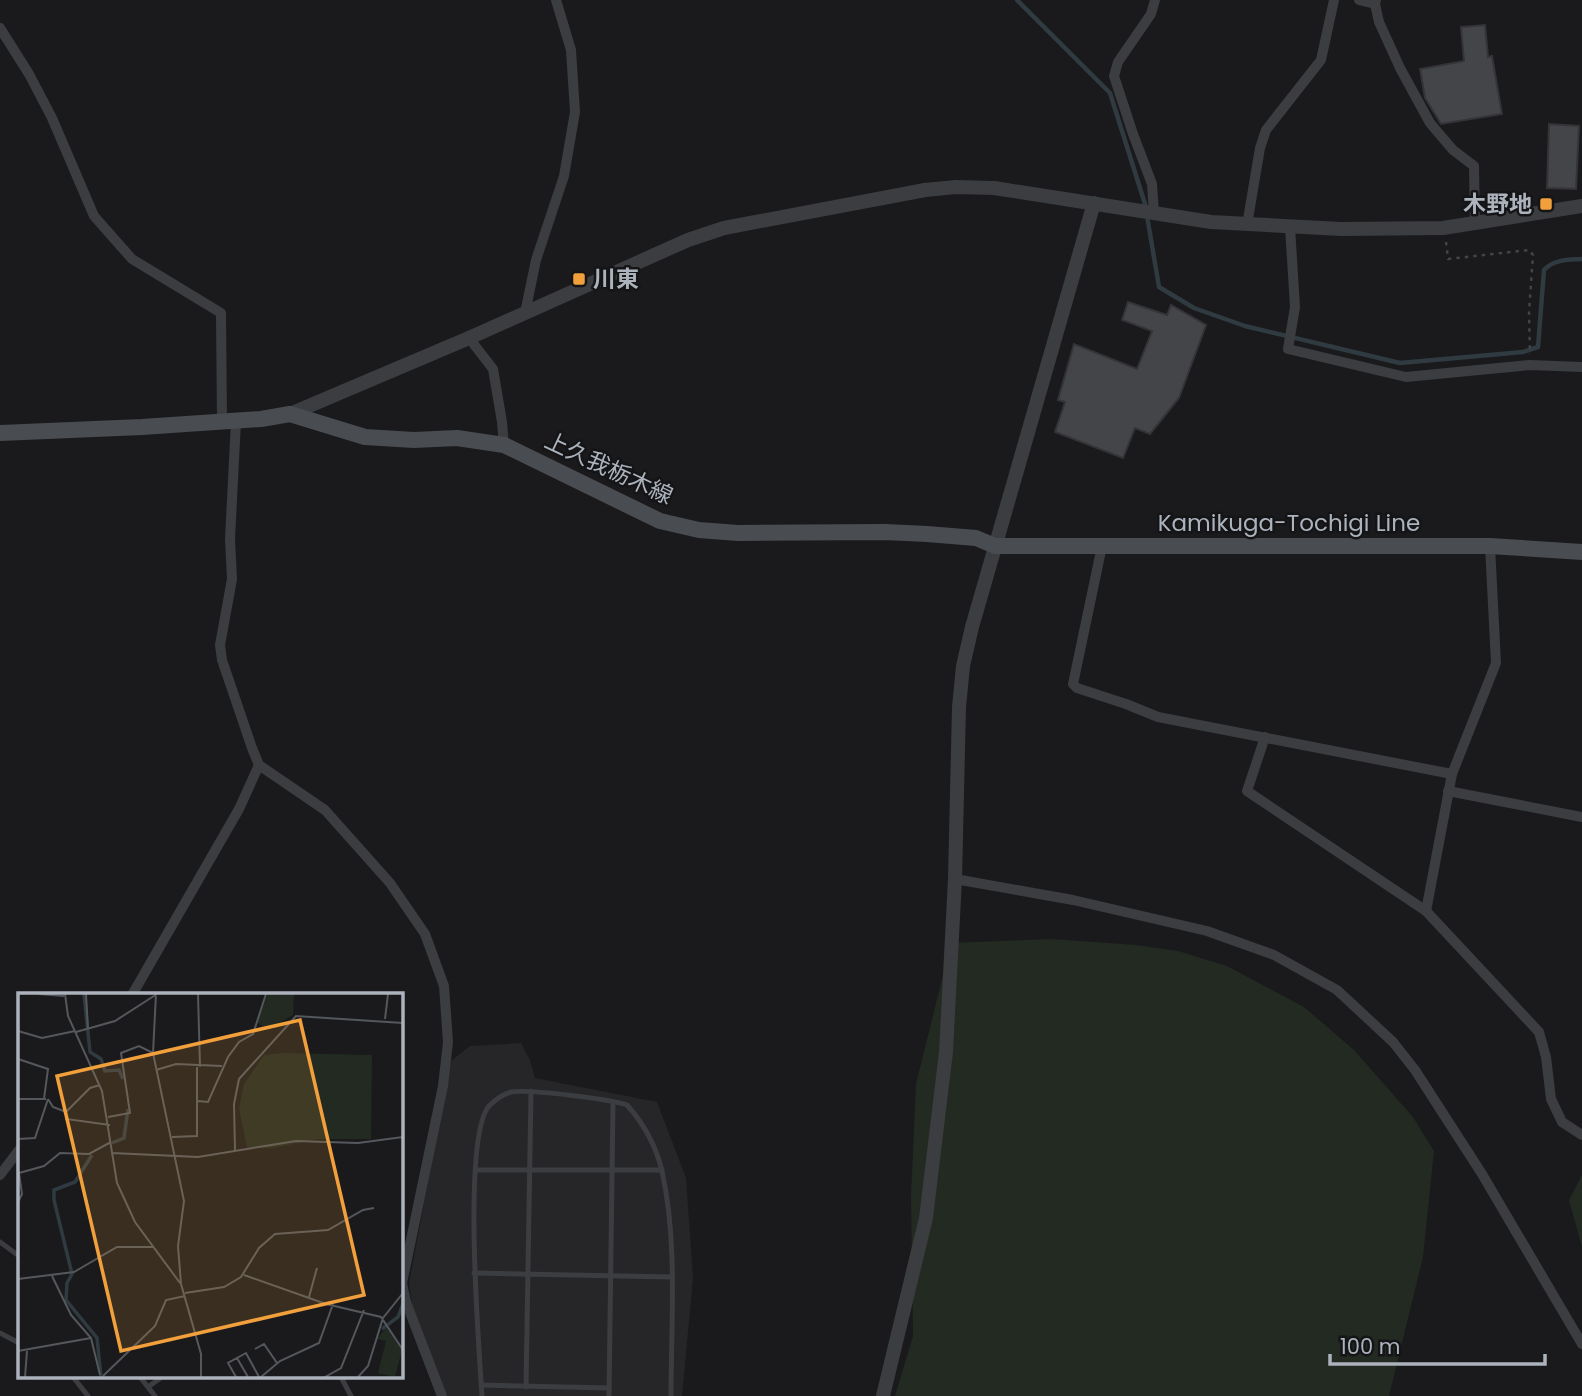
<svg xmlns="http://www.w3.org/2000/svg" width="1582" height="1396" font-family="Poppins,'Noto Sans JP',sans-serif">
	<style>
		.built { fill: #262629 }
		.green { fill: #222a22 }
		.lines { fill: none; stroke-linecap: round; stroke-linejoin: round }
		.stream { stroke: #2f3b41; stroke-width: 4.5 }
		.building { fill: #444549; stroke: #343438; stroke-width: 2 }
		.path { stroke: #414448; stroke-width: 2.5; stroke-dasharray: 3.5 5; stroke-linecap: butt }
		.service { stroke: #3b3d41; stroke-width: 5 }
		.minor { stroke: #3b3d41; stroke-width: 10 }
		.tertiary { stroke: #3b3d41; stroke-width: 14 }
		.secondary { stroke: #494c51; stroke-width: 16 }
		.poi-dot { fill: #f2a03c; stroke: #151517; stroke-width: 2.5 }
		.labels { text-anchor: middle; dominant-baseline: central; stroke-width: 5; stroke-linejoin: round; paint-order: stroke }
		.poi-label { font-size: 23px; font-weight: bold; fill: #acb3bc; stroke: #151517; text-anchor: end }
		.street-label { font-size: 23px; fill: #acb3bc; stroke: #151517 }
		.inset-river { fill: none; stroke: #2f3b41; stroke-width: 3.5 }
		.inset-road { fill: none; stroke: #54575c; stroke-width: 2 }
		.view { fill: #f2a03c; fill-opacity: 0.15; stroke: #f2a03c; stroke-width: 3.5 }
		.inset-edge { fill: none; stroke: #acb3bc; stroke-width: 3.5 }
	</style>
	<rect width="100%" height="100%" fill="#1a1a1c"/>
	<path class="built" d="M 521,1043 L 530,1060 L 535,1078 L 657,1102 L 686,1178 L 693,1278 L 682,1396 L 447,1396 L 412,1305 L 409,1283 L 451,1061 L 470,1046 Z"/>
	<g class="green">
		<path d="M 1051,939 L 1136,945 L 1178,951 L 1227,966 L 1304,1007 L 1354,1050 L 1413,1117 L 1434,1151 L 1423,1257 L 1389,1396 L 895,1396 L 913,1336 L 911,1195 L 916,1084 L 951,943 Z"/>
		<path d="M 1582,1175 L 1582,1247 L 1569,1200 Z"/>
	</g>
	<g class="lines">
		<path class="stream" d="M 1017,0 L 1110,93 L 1145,204 L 1159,287 L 1194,308 L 1245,326 L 1400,363 L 1523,352 L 1538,347 L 1544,270 C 1554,259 1569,260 1582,259"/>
	</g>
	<g class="building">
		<path d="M 1485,25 L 1488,57 L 1492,56 L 1502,114 L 1441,124 L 1425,98 L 1420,69 L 1464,61 L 1461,27 Z"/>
		<path d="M 1549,124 L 1579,126 L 1576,189 L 1547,188 Z"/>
		<path d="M 1128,302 L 1167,315 L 1171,305 L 1206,325 L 1179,398 L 1150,434 L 1135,428 L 1123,458 L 1055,432 L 1065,402 L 1058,400 L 1074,344 L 1137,369 L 1152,331 L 1122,320 Z"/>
	</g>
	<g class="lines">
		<path class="path" d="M 1446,242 L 1448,259 L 1529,250 L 1533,255 L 1529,312 L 1530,354"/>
		<g class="service">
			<path d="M 476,1170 L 662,1170"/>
			<path d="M 0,1242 L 19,1256"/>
			<path d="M 474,1273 L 672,1277"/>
			<path d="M 0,1333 L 19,1343"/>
			<path d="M 73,1377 L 88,1396"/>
			<path d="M 140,1377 L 155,1396"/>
			<path d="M 341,1377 L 351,1396"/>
			<path d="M 481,1385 L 609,1388"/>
			<path d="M 148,1387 L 162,1377"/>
			<path d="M 526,1387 L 531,1091"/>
			<path d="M 482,1396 C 479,1347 462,1138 489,1106 C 495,1100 503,1094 511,1092 C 529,1089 609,1099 627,1105 C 644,1124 656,1146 662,1171 C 678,1243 671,1322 671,1396"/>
			<path d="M 609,1396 L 613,1102"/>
		</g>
		<g class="minor">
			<path d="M 1359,0 L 1375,4 L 1376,0"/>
			<path d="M 1375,4 L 1379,22 L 1400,68 L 1430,123 L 1453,150 L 1474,166 L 1475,224"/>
			<path d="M 0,28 L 29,74 L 52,118 L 94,216 L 132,259 L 221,313 L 222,422"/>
			<path d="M 1154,214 L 1152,184 L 1133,134 L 1114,76 L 1118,62 L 1151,14 L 1155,0"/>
			<path d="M 1247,225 L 1260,148 L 1266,130 L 1321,60 L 1334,0"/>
			<path d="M 1290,227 L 1295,307 L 1288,349 L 1406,377 L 1530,365 L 1582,367"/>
			<path d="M 525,313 L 536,260 L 564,176 L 575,112 L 571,50 L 556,0"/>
			<path d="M 469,338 L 493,369 L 502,422 L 504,445"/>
			<path d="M 236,421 L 230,539 L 232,579 L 220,645 L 222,660 L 252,748 L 259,765 L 325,810 L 390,883 L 425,934 L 444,986 L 448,1042 L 443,1086 L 402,1283 L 406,1302 L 442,1396"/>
			<path d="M 1102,546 L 1073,684 L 1077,688 L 1126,704 L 1158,717 L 1452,774"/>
			<path d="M 1265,737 L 1247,791 L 1426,911 L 1539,1032 L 1546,1057 L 1551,1099 L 1562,1122 L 1582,1135"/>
			<path d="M 1448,791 L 1582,817"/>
			<path d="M 955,879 L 1073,900 L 1207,931 L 1274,955 L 1337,990 L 1393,1042 L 1415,1070 L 1482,1174 L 1582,1344"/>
			<path d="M 1426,911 L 1452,774 L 1496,663 L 1490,546"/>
			<path d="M 132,995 L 239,809 L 259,765"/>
			<path d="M 0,1175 L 19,1150"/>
		</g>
		<g class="tertiary">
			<path d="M 290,414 L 469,338 L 688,240 L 724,228 L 925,190 L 956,187 L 994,188 L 1211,222 L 1341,229 L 1443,228 L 1582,206"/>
			<path d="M 883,1396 L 926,1218 L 946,1052 L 955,879 L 959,707 L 963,666 L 972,627 L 1094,203"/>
		</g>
		<path class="secondary" d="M 0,433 L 142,427 L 261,419 L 290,414 L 365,437 L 414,440 L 457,438 L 504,445 L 660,521 L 699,530 L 738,533 L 885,532 L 927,534 L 976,538 L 995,546 L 1490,546 L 1582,552"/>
	</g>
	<g class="poi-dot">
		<rect x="1539" y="197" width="14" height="14" rx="3.5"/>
		<rect x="572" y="272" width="14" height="14" rx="3.5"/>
	</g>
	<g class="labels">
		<g class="poi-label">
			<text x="1532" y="204">木野地</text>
			<text x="593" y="279" text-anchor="start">川東</text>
		</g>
		<g class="street-label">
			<text transform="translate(609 468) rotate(25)">上久我栃木線</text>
			<text x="1289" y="523">Kamikuga-Tochigi Line</text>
		</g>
	</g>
	<g transform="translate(18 993)">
		<rect width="385" height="385" fill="#1a1a1c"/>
		<path d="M 250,1 L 276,1 L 275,22 L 249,37 L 239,29 ZM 264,60 L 354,62 L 353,146 L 299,146 L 255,155 L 229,155 L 221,115 L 226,91 L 246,62 ZM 369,334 L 384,357 L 377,384 L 360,380 L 368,348 L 359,346 Z" fill="#222a22"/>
		<path class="inset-river" d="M 66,1 L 72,59 L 83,66 L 87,78 L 101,77 L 105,86M 94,150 L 106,145 L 110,116M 74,162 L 57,189 L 36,197 L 36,207 L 54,281 L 49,290 L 48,307 L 79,345 L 83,384M 364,336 L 380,324 L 385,311"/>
		<path class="inset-road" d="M 21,1 L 46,3M 47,1 L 50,23 L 84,98 L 99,190 L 117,229 L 162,290M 68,1 L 70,36M 138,1 L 135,60 L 166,208 L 160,253 L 163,291 L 183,361 L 183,384M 180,1 L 182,74M 367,26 L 370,1M 0,38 L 24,45 L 57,38M 58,39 L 97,28 L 139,1M 0,66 L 30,76 L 26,106M 138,77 L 158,71 L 204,73M 0,106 L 28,106M 30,106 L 35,114 L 48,119 L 48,126 L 92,132M 180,108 L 190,109 L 210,64 L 221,49 L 235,41 L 248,1M 48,119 L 72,95 L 82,92M 90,124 L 112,120 L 103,60 L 121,53 L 135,60M 154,144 L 179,143 L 179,74M 0,146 L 17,145 L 30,106M 217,157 L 216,111 L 221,86 L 278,23 L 385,30M 94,160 L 180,164 L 278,148 L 340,150 L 385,144M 1,180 L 26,173 L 42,160 L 71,161 L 93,149M 0,209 L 4,201 L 1,180M 226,282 L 308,311 L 363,324 L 385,357M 34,283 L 53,322 L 73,345 L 82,382M 0,286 L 56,279 L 99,254 L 136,254M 167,300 L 206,294 L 223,284 L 241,255 L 257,241 L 310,237 L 345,217 L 356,215M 291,304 L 299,275M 237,356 L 246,351 L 259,370M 0,358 L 73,345M 219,365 L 230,384M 85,383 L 137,333 L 148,307 L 167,303M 7,384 L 9,358M 218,384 L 210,370 L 228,360 L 241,384M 243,384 L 262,368 L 301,350 L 315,311M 307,384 L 323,375 L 346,317M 340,384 L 350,373 L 365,325 L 385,300"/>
		<path class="view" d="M 282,27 L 346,302 L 103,358 L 39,83 Z"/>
		<rect width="385" height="385" class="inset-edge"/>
	</g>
	<path d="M1330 1354v10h215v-10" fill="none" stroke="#acb3bc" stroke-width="3.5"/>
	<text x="1340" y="1354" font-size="21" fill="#acb3bc" stroke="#151517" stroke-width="5" paint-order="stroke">100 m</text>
</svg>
